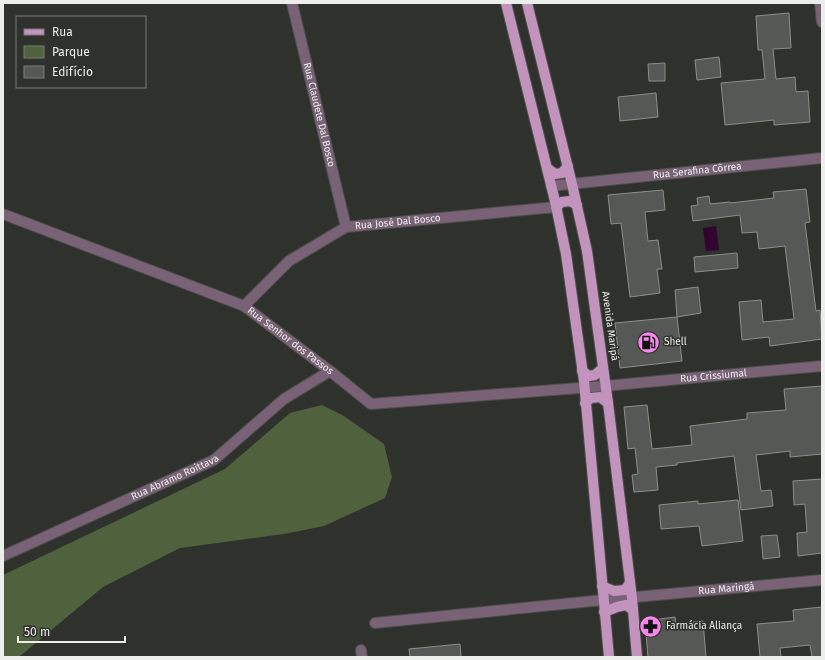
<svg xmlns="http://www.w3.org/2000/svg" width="825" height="660" font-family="'Fira Sans',sans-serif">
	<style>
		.green { fill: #4f613d }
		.water { fill: #32042f }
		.building { fill: #565855; stroke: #8c8e8a }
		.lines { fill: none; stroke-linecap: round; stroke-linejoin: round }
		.minor-casing { stroke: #4d4f4c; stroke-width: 12 }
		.major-casing { stroke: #4d4f4c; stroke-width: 12 }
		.minor { stroke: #796276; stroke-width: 10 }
		.major { stroke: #c293bc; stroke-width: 10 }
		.labels { text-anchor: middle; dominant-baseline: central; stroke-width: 3; stroke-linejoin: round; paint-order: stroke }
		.street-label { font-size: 10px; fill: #eceeec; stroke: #2f312d }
		.poi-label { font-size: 10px; fill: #eceeec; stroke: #2f312d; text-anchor: start }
	</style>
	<rect width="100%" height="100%" fill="#2f312d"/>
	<path class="green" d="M 322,405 L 344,416 L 384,444 L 392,477 L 385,498 L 324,526 L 284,534 L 180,548 L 103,587 L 19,657 L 3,657 L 3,575 L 225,469 L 290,413 Z"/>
	<path class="water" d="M 716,226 L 719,250 L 706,251 L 703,228 Z"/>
	<g class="building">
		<path d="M 789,13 L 791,48 L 773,49 L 776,79 L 795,77 L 796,92 L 808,91 L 810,122 L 774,125 L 774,120 L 725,125 L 721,83 L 765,79 L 762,50 L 758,50 L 756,16 Z"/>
		<path d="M 719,57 L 721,77 L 697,80 L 695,60 Z"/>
		<path d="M 665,63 L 665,81 L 649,81 L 648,64 Z"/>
		<path d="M 656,93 L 658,117 L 620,121 L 618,97 Z"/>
		<path d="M 806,189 L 810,222 L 805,223 L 816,311 L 820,310 L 822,339 L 770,346 L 769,337 L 742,340 L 739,302 L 761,300 L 763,322 L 794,319 L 785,246 L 759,249 L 757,232 L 742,233 L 740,215 L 693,221 L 691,206 L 698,205 L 697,198 L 709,196 L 710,204 L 730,202 L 730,203 L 774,198 L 773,192 Z"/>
		<path d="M 663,190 L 665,210 L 645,212 L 648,241 L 658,240 L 662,269 L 657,269 L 660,293 L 630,297 L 621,223 L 611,224 L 608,195 Z"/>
		<path d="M 737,253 L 738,268 L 695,272 L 694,257 Z"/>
		<path d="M 698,287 L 701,313 L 677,317 L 675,290 Z"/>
		<path d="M 677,317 L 682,361 L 620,368 L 615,323 Z"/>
		<path d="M 822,386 L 822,454 L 790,457 L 790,451 L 756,455 L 761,491 L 771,490 L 773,506 L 741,510 L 734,456 L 677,463 L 677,465 L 656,467 L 658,490 L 634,492 L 632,475 L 638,474 L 635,448 L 628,449 L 624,407 L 647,405 L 652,449 L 692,445 L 690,426 L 747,419 L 747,413 L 786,410 L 784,389 Z"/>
		<path d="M 822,479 L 822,553 L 798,556 L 797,533 L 807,532 L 805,504 L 794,505 L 793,481 Z"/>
		<path d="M 738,500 L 743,541 L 702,546 L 699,526 L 661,529 L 659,505 L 698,501 L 698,504 Z"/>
		<path d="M 777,535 L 780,557 L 763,559 L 761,536 Z"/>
		<path d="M 822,607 L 822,657 L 812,657 L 810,645 L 780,648 L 781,657 L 760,657 L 757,624 L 794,621 L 793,610 Z"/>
		<path d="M 675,617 L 676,624 L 703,621 L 706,657 L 648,657 L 645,621 Z"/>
		<path d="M 460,644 L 461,657 L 410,657 L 409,649 Z"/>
	</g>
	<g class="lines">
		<defs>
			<g id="minor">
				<path id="s1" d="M 292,3 L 346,227"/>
				<path d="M 820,3 L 822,22"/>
				<path id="s2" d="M 551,186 L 822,158"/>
				<path id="s3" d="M 3,214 L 244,306 L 330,371 L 371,404 L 605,386 L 822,366"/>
				<path id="s4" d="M 244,306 L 289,261 L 346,227 L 556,207"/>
				<path id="s5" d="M 3,556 L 214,460 L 284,399 L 330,371"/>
				<path id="s6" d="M 375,623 L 603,600 L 822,580"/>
				<path d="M 361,650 L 362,657"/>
			</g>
			<g id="major">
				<path d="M 506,3 L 555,201 L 566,254 L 584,381 L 609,657"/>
				<path d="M 527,3 L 572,184 L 587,251 L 608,403 L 632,598 L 637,657"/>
				<path d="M 547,168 L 555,174 L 562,173 L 568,166"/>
				<path d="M 556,207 L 562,202 L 570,201 L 577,205"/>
				<path d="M 582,371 L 589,376 L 595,375 L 603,368"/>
				<path d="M 585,403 L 591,398 L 600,397 L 608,403"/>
				<path d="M 602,586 L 614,591 L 625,590 L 630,583"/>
				<path d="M 604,612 L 617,607 L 626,605 L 633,610"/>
			</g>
		</defs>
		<use href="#minor" class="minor-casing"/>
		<use href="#major" class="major-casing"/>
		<use href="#minor" class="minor"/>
		<use href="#major" class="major"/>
	</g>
	<defs>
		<symbol id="fuel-disc" viewBox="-11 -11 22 22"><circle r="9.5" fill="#f688ec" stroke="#2f312d"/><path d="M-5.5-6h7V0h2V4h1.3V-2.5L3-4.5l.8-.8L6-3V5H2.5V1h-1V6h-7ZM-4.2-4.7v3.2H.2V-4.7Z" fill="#111"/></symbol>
		<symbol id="pharmacy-disc" viewBox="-11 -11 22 22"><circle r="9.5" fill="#f688ec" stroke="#2f312d"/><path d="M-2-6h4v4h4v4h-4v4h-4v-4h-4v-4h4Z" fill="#111"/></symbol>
	</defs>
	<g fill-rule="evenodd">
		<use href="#fuel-disc" x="636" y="330" width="25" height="25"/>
		<use href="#pharmacy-disc" x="638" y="614" width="25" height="25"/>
	</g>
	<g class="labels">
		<g class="street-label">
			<text stroke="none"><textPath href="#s1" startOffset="115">Rua Claudete Dal Bosco</textPath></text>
			<text stroke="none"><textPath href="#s2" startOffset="147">Rua Serafina Côrrea</textPath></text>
			<text stroke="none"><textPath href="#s4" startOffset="182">Rua José Dal Bosco</textPath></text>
			<text transform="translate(610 326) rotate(82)">Avenida Maripá</text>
			<text stroke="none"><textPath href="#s3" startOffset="316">Rua Senhor dos Passos</textPath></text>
			<text stroke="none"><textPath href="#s3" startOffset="762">Rua Crissiumal</textPath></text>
			<text stroke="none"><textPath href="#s5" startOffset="189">Rua Abramo Roittava</textPath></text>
			<text stroke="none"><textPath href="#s6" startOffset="353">Rua Maringá</textPath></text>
		</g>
		<g class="poi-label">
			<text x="664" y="342">Shell</text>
			<text x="666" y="626">Farmácia Aliança</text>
		</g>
	</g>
	<rect width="825" height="660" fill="none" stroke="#eceeec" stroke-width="8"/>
	<rect x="16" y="16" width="130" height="72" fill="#2f312d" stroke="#7b7d79"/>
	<rect x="24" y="29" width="20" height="6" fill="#c293bc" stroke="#7b7d79"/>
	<text x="52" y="36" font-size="12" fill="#eceeec">Rua</text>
	<rect x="24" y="46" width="20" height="12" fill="#4f613d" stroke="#7b7d79"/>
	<text x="52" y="56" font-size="12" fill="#eceeec">Parque</text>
	<rect x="24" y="66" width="20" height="12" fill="#565855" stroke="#7b7d79"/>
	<text x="52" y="76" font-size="12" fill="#eceeec">Edifício</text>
	<path d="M18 636v6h107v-6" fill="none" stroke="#eceeec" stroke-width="2"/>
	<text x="24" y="636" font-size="12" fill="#eceeec" stroke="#2f312d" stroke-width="3" paint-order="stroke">50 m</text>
</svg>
